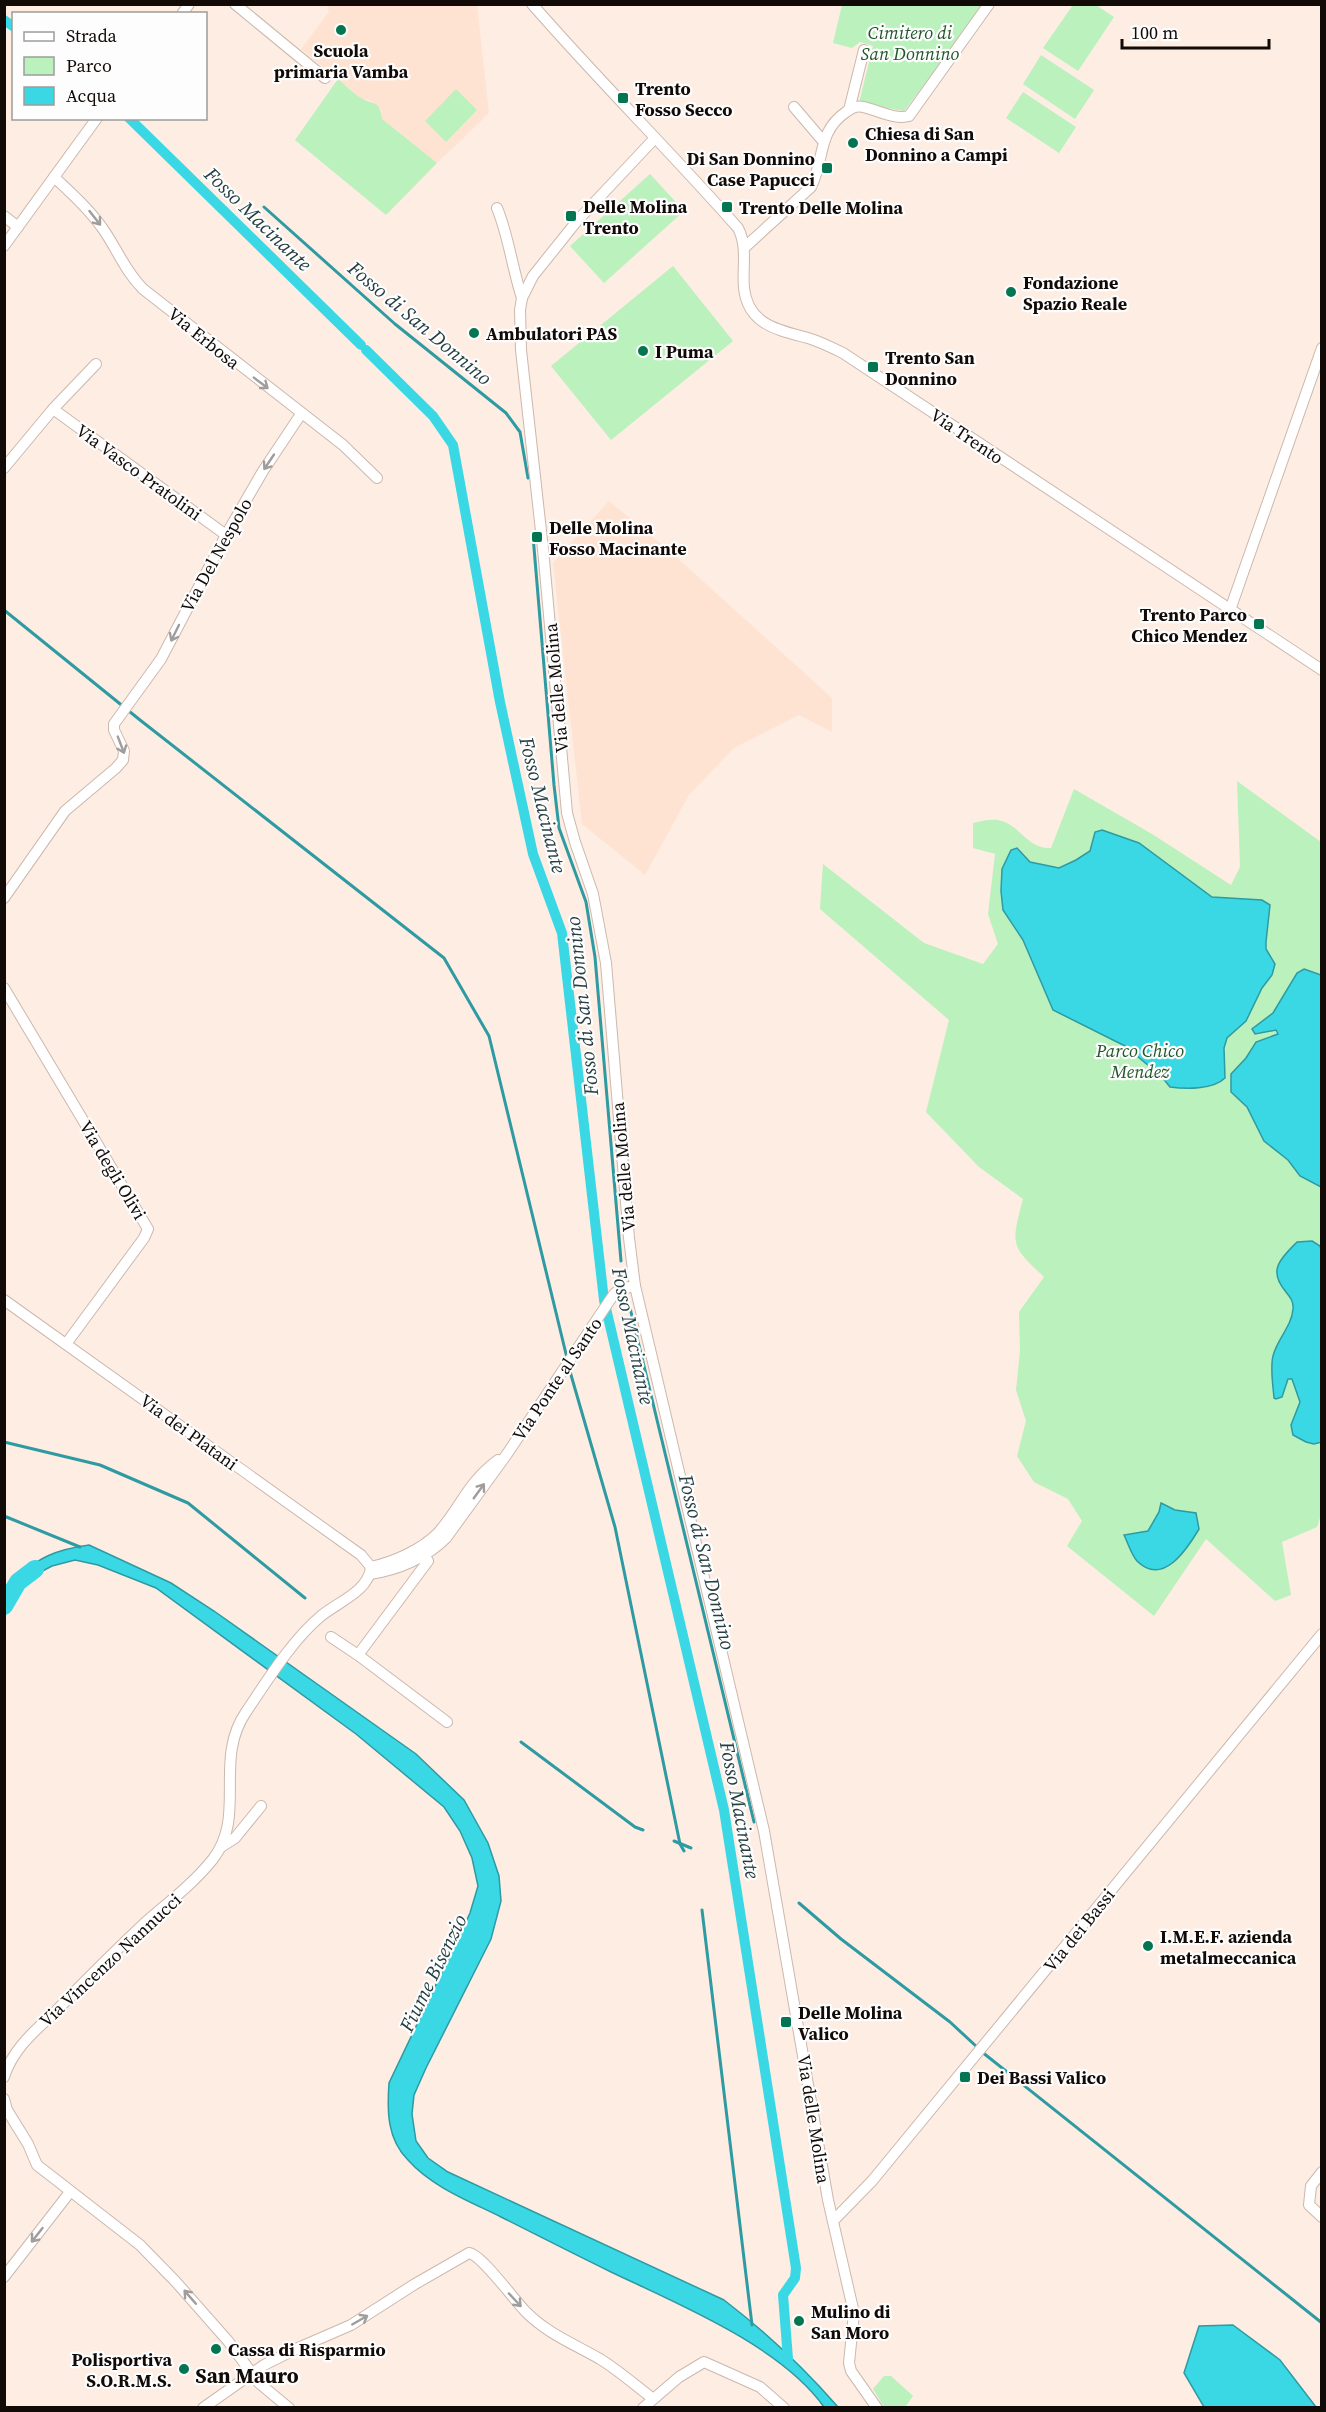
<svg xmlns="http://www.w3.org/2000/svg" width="1326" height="2412" font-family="'Source Serif 4',serif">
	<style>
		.built { fill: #ffe3d2 }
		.green { fill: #baf1bd }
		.water { fill: #3ad8e5; stroke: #2e9aa2; stroke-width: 1.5 }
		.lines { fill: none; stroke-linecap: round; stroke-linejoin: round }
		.stream { stroke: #2e9aa2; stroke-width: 3 }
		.canal { stroke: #3ad8e5; stroke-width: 10 }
		.river { stroke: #3ad8e5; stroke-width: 18 }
		.street-casing { stroke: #ccb8ad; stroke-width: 12 }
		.street { stroke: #fff; stroke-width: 10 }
		.oneway { stroke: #a09d9c }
		.poi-dot { fill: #037651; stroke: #fdfdfd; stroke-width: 2 }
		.labels { text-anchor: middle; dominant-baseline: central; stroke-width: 4.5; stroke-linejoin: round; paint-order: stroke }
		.park-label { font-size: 18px; font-style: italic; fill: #215629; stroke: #fdfdfd }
		.poi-label { font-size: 18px; font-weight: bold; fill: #110a07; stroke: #fdfdfd; text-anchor: start }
		.street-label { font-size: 18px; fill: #110a07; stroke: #fdfdfd }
		.water-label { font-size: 20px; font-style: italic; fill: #253e41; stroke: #fdfdfd }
		.quarter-label { font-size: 21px; font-weight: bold; fill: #110a07; stroke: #fdfdfd }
	</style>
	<rect width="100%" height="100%" fill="#fdede3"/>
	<g class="built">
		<path d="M 327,5 L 477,5 L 489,113 L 437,163 L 382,119 L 381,109 L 369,100 L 362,99 L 301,49 L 329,12 Z"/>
		<path d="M 609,501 L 673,554 L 832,698 L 832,732 L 799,715 L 734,748 L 689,795 L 645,875 L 582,824 L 553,563 Z"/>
	</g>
	<g class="green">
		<path d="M 842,5 L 985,5 L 904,111 L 859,103 L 873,46 L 860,42 L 852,48 L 833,43 Z"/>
		<path d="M 1073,5 L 1096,5 L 1114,17 L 1078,71 L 1043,48 Z"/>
		<path d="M 1041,55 L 1094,90 L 1075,119 L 1023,84 Z"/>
		<path d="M 338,79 C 345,85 353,93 361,98 C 374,106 380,99 382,119 L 437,163 L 386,215 L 295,140 Z"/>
		<path d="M 456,89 L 477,110 L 446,142 L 425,121 Z"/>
		<path d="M 1023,92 L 1076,127 L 1059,153 L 1006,118 Z"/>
		<path d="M 650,174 L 684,211 L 604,283 L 570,246 Z"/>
		<path d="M 673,266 L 733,341 L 611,440 L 551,366 Z"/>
		<path d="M 1237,781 L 1321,842 L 1322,1512 L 1317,1527 L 1282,1542 L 1291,1595 L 1275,1601 L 1206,1539 L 1154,1616 L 1067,1546 L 1082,1521 L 1068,1499 L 1034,1482 L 1017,1456 L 1026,1421 L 1016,1390 L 1020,1351 L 1019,1312 L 1044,1277 C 1010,1245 1011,1245 1023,1199 L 979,1167 L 926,1112 L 949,1020 L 820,909 L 823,864 L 924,943 L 983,964 L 998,944 L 988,914 L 995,854 L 973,848 L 973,823 C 982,821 993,818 1002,821 C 1021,827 1028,849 1051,848 L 1074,789 L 1152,834 L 1231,885 L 1240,867 Z"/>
		<path d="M 884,2376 L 891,2376 L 913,2396 L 905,2407 L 884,2407 L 873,2389 Z"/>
	</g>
	<g class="water">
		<path d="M 1102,830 L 1139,843 L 1212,897 L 1262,900 L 1270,905 L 1266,942 L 1266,949 L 1275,964 L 1272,975 L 1262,988 L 1246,1021 L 1227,1038 L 1224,1048 L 1225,1078 C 1213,1090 1185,1089 1170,1087 L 1162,1077 L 1125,1046 L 1053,1010 L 1023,940 L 1003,910 L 1001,891 L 1002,869 L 1011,850 L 1017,848 L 1030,862 L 1059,868 L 1076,860 L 1090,851 L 1095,832 Z"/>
		<path d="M 1304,969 L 1321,975 L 1321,1187 L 1300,1176 L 1288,1160 L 1264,1141 L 1247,1107 L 1231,1092 L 1231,1074 L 1246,1058 L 1256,1042 L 1278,1034 L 1276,1030 L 1255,1034 L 1252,1029 L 1273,1013 L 1297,973 Z"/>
		<path d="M 1312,1241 L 1320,1246 L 1322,1252 L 1322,1442 L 1314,1444 L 1306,1442 L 1293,1435 L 1291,1425 L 1300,1402 L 1292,1379 L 1288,1379 L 1282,1397 L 1276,1399 L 1274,1398 C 1273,1385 1270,1368 1273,1356 C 1277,1339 1292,1326 1293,1309 C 1294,1302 1290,1297 1286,1292 C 1267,1270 1281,1258 1297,1242 Z"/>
		<path d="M 1161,1503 L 1175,1510 L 1196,1513 L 1199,1529 C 1187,1549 1163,1587 1137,1561 C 1131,1554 1128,1543 1124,1535 L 1148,1531 L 1159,1512 Z"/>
		<path d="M 89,1545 L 171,1583 L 214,1611 L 416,1754 L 464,1800 L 488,1843 L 499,1876 L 501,1901 L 491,1939 L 426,2068 L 414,2095 L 412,2114 L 416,2141 L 428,2158 L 448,2172 L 724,2300 C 767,2333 802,2366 838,2407 L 824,2407 C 781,2346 678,2304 611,2272 C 574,2254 537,2235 501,2217 C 469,2201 432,2187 408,2160 C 387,2139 387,2111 389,2083 L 470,1913 L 478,1886 L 472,1858 L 460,1831 L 444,1807 L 356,1734 L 156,1588 L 98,1565 L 75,1560 L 52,1566 L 35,1575 L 22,1589 L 14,1578 C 41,1557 54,1550 89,1545 Z"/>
		<path d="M 1233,2325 L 1280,2360 L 1316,2407 L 1204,2407 L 1184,2373 L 1199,2326 Z"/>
	</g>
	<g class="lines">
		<g class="stream">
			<path d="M 264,207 L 395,324 L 506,413 L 520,432 L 528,478"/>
			<path d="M 533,536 L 554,785 L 559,828 L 586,902 L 595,957 L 621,1261"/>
			<path d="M 4,610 L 140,720 L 444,958 L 489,1036 L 567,1358"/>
			<path d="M 630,1308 L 754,1822"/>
			<path d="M 569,1368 L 615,1527 L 680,1844 L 684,1851"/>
			<path d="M 4,1442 L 100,1465 L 188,1503 L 305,1598"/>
			<path d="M 4,1516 L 80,1547"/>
			<path d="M 521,1742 L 635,1827 L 643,1830"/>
			<path d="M 674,1841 L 691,1848"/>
			<path d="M 799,1903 L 841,1939 L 950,2022 L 977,2047"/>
			<path d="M 702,1910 L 752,2325"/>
			<path d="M 982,2052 L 1322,2323"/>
		</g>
		<g class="canal">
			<path d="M 4,20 L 14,27"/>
			<path d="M 129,118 L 361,345"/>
			<path d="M 366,350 L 433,416 L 453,445 L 500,702 L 533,854 L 562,933 L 604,1300 L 724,1810 L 796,2268 L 795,2278 L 783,2295 L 788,2359"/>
		</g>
		<path class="river" d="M 4,1606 L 18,1582 L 35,1569"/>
		<defs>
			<g id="street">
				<path d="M 235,4 L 325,78"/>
				<path d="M 532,4 C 599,81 671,152 738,228 C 748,247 742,268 744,288 C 748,325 778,330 808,338 C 821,342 831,347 843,353 L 1322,670"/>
				<path d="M 182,14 L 189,4"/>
				<path d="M 794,107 L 823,141"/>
				<path d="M 849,110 L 864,50"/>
				<path d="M 655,138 L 577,221 L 533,276 L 522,298 L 520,310 L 521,350 L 543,549 L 567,813 L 575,842 L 593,894 L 606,963 L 629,1238 L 635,1286 L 764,1831 L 828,2200 L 854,2313 L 849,2363 L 851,2371 L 877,2408"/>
				<path d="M 54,177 C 71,193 89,209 103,229 C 117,249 125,271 143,289 L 343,445 L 377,478"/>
				<path d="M 497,208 C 509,237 512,268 522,298"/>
				<path d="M 4,216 L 18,227"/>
				<path d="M 4,246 L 97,118"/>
				<path d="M 744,248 L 811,187 C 825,159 817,132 846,112 C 851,108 856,105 863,107 C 878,110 894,120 909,116 L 989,4"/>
				<path d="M 53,409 L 96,364"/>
				<path d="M 4,468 L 53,409 L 226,535"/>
				<path d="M 1230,610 L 1322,348"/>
				<path d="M 4,898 L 65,811 L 116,768 L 123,760 L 124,751 L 114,730 L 114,724 L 161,659 L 226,535 L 263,471 L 301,414"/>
				<path d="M 4,988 L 148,1229 L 144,1238 L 66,1344"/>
				<path d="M 4,1300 L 361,1555 L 371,1567"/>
				<path d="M 371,1567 C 394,1562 421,1550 438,1533 C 461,1507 467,1483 498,1460"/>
				<path d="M 370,1574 C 398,1570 426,1558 446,1538 L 507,1454 L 614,1294 L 620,1289 L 635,1286"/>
				<path d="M 331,1637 L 358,1655 L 428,1561 L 422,1551"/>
				<path d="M 358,1655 L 447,1722"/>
				<path d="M 221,1847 L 235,1838 L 261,1806"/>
				<path d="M 4,2077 C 13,2048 36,2030 57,2010 C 86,1980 116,1950 147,1921 C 170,1901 194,1883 213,1859 C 247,1815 213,1760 246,1712 C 267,1681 292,1640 321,1616 C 338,1602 369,1591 371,1567"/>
				<path d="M 4,2099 L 7,2110 L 28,2144 L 37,2165 L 140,2245 L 176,2282 L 228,2341 L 259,2383 L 289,2408"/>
				<path d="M 1322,2172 L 1311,2186 L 1309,2205 L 1322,2217"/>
				<path d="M 833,2221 L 872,2181 L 1322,1634"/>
				<path d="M 4,2277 L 70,2192"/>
				<path d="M 203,2408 L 264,2365 L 298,2348 L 351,2325 L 415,2284 L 469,2253 C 482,2255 514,2300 526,2312 C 548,2334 574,2344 600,2359 C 618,2370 635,2385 652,2398"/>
				<path d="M 643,2408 L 679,2377 L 704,2362 L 760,2387 L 784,2408"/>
			</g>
		</defs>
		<use href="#street" class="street-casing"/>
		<use href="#street" class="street"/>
	</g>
	<defs><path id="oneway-shaft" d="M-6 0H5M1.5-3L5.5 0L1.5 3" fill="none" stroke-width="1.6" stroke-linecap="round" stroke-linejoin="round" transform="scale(1.5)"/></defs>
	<g class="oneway">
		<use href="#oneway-shaft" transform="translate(95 218) rotate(52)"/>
		<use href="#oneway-shaft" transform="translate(261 383) rotate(37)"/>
		<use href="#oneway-shaft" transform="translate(269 462) rotate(124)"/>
		<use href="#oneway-shaft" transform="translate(175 633) rotate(116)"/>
		<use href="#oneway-shaft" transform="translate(121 745) rotate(69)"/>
		<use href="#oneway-shaft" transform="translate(479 1491) rotate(-54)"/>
		<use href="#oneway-shaft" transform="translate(37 2235) rotate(128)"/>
		<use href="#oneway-shaft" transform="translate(190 2297) rotate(-131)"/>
		<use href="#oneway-shaft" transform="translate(515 2300) rotate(47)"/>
		<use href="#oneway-shaft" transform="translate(360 2320) rotate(-30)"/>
	</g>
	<g class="poi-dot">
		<circle cx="341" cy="30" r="6"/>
		<rect x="617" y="92" width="12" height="12" rx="3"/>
		<circle cx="853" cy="143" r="6"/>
		<rect x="821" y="162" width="12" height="12" rx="3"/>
		<rect x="721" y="201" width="12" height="12" rx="3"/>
		<rect x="565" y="210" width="12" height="12" rx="3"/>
		<circle cx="1011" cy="292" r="6"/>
		<circle cx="474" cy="333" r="6"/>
		<circle cx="643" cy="351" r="6"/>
		<rect x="867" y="361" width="12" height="12" rx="3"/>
		<rect x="531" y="531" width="12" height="12" rx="3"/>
		<rect x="1253" y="618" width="12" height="12" rx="3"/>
		<circle cx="1148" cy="1946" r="6"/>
		<rect x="780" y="2016" width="12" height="12" rx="3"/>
		<rect x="959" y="2071" width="12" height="12" rx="3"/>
		<circle cx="799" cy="2321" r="6"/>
		<circle cx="216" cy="2349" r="6"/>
		<circle cx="184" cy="2369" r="6"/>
	</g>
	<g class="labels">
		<g class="park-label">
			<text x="910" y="32">Cimitero di<tspan x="910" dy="21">San Donnino</tspan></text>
			<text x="1140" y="1050">Parco Chico<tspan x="1140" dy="21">Mendez</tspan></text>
		</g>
		<g class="poi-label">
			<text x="341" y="50" text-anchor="middle">Scuola<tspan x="341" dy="21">primaria Vamba</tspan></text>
			<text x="635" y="88">Trento<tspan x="635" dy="21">Fosso Secco</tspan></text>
			<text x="865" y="133">Chiesa di San<tspan x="865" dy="21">Donnino a Campi</tspan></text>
			<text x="815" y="158" text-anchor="end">Di San Donnino<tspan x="815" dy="21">Case Papucci</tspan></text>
			<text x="583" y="206">Delle Molina<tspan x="583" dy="21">Trento</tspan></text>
			<text x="739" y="207">Trento Delle Molina</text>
			<text x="1023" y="282">Fondazione<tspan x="1023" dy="21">Spazio Reale</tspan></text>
			<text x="486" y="333">Ambulatori PAS</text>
			<text x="655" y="351">I Puma</text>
			<text x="885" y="357">Trento San<tspan x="885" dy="21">Donnino</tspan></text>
			<text x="549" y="527">Delle Molina<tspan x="549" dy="21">Fosso Macinante</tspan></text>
			<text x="1247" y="614" text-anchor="end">Trento Parco<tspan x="1247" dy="21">Chico Mendez</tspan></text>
			<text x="1160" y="1936">I.M.E.F. azienda<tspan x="1160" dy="21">metalmeccanica</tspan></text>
			<text x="798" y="2012">Delle Molina<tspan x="798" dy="21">Valico</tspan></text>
			<text x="977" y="2077">Dei Bassi Valico</text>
			<text x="811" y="2311">Mulino di<tspan x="811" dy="21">San Moro</tspan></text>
			<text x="228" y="2349">Cassa di Risparmio</text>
			<text x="172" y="2359" text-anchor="end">Polisportiva<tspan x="172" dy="21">S.O.R.M.S.</tspan></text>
		</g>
		<g class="street-label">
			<text transform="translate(204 338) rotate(39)">Via Erbosa</text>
			<text transform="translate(967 436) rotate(34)">Via Trento</text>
			<text transform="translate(139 472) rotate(36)">Via Vasco Pratolini</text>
			<text transform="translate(216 555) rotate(-61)">Via Del Nespolo</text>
			<text transform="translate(556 688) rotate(-95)">Via delle Molina</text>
			<text transform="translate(623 1167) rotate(-95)">Via delle Molina</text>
			<text transform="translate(113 1170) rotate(59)">Via degli Olivi</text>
			<text transform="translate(557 1379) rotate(-56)">Via Ponte al Santo</text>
			<text transform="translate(189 1432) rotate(36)">Via dei Platani</text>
			<text transform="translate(1079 1930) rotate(-51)">Via dei Bassi</text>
			<text transform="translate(110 1960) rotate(-43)">Via Vincenzo Nannucci</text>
			<text transform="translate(814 2119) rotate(81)">Via delle Molina</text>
		</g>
		<g class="water-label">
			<text transform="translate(258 219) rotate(44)">Fosso Macinante</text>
			<text transform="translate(420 323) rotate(40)">Fosso di San Donnino</text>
			<text transform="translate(543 805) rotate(76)">Fosso Macinante</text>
			<text transform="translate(582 1006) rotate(-96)">Fosso di San Donnino</text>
			<text transform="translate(633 1336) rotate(78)">Fosso Macinante</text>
			<text transform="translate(707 1562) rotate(76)">Fosso di San Donnino</text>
			<text transform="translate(740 1810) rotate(79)">Fosso Macinante</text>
			<text transform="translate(433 1973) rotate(-64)">Fiume Bisenzio</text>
		</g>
		<g class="quarter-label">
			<text x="247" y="2375">San Mauro</text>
		</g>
	</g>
	<rect width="1326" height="2412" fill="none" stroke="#110a07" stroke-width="12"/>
	<rect x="12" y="12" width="195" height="108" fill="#fdfdfd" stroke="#9f9c9b" stroke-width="1.5"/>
	<rect x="24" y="32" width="30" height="9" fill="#ffffff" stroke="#9f9c9b" stroke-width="1.5"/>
	<text x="66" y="42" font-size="18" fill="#110a07">Strada</text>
	<rect x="24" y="57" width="30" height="18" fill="#baf1bd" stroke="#9f9c9b" stroke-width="1.5"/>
	<text x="66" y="72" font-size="18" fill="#110a07">Parco</text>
	<rect x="24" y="87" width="30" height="18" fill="#3ad8e5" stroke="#9f9c9b" stroke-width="1.5"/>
	<text x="66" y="102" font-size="18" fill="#110a07">Acqua</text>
	<path d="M1122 39v9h147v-9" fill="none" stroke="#110a07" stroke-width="3"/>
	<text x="1131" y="39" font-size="18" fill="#110a07" stroke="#fdfdfd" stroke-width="4.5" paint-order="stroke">100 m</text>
</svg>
